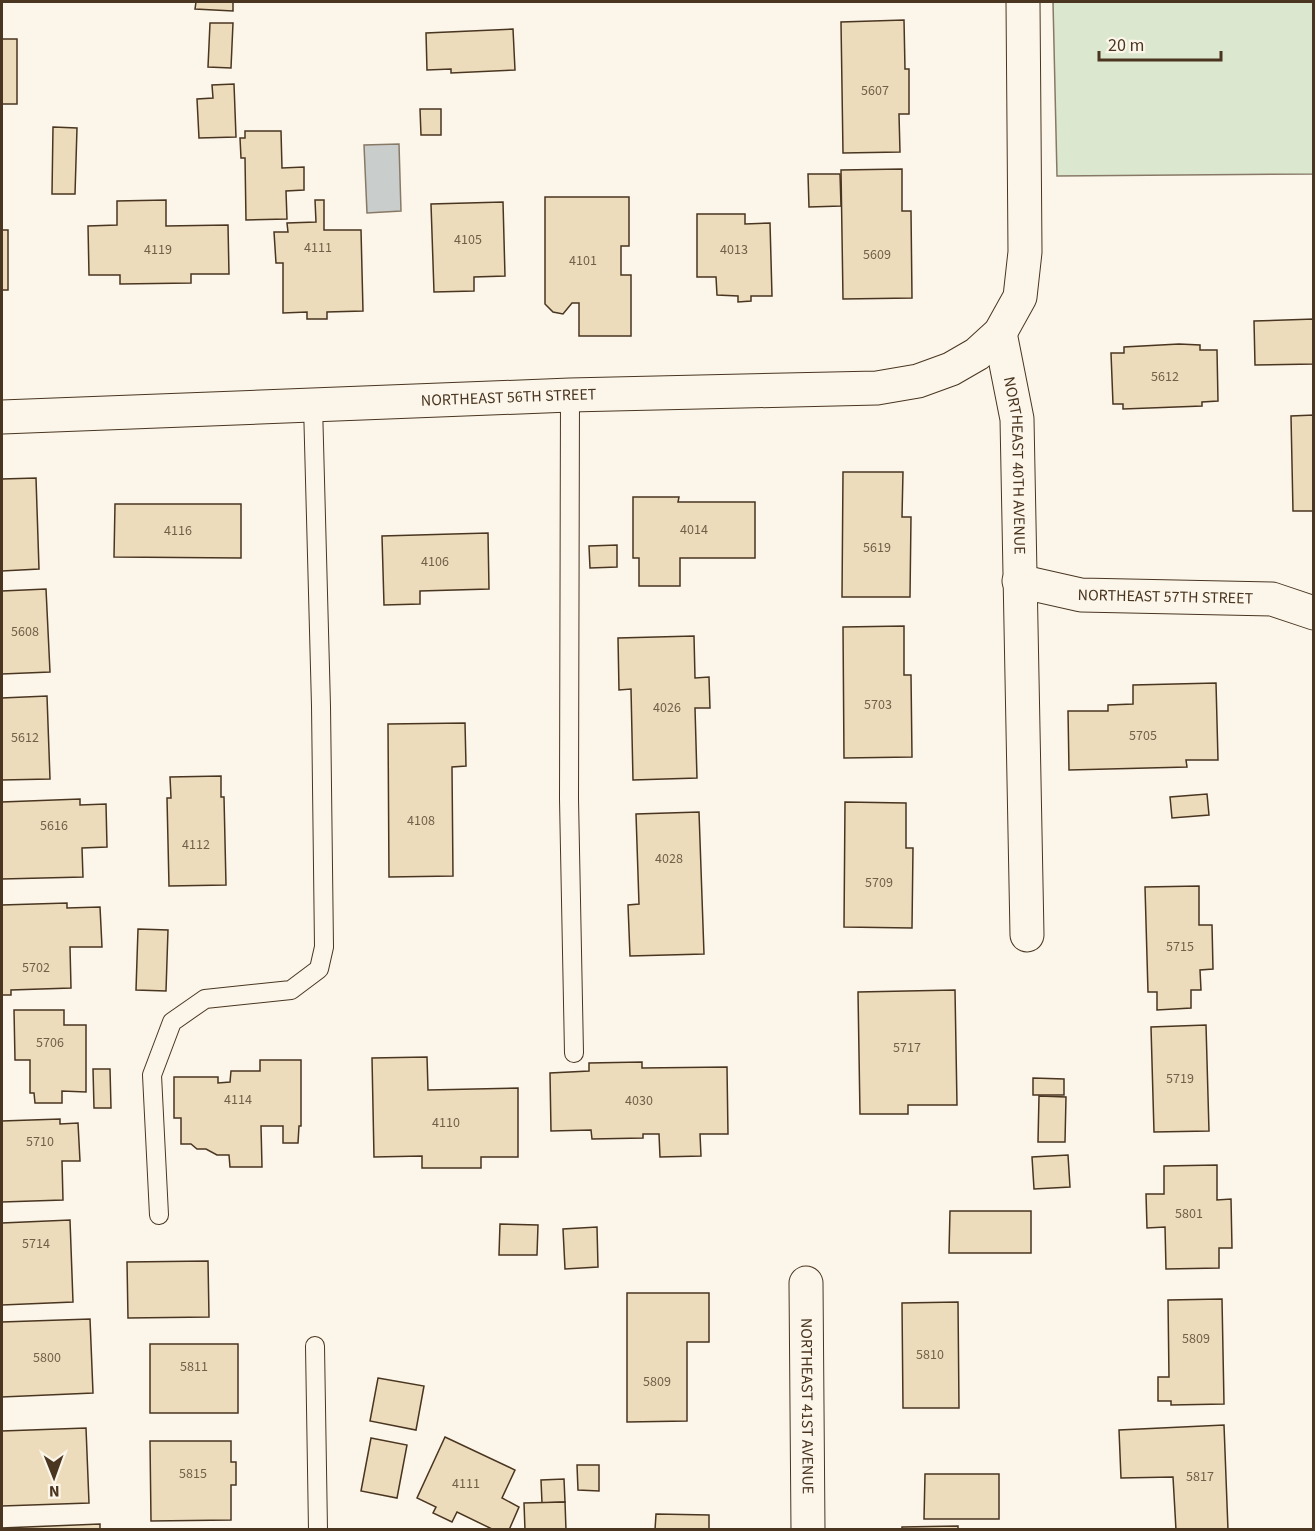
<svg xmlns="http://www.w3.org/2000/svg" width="1315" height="1531" font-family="'Source Sans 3',sans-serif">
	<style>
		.green { fill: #dce7d0; stroke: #887966; stroke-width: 1.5 }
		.water { fill: #c9cecd; stroke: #887966; stroke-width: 1.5 }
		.building { fill: #ecdcbc; stroke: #4a3520; stroke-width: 1.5 }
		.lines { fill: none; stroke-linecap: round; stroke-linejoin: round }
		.lane-casing { stroke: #4a3520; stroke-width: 20 }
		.street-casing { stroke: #4a3520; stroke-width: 35 }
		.secondary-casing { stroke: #4a3520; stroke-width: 35 }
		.lane { stroke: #fbf6e9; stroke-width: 18 }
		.street { stroke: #fbf6e9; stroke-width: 33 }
		.secondary { stroke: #fbf6e9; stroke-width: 33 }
		.labels { text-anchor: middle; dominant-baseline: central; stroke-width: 4.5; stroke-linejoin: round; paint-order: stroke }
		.number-label { font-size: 14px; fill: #725f47 }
		.street-label { font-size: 16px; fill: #4a3520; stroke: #fbf6e9 }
	</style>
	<rect width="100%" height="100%" fill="#fbf6e9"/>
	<path class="green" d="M 1053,2 L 1313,2 L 1313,174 L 1057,176 Z"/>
	<path class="water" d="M 399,144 L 401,211 L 367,213 L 364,145 Z"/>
	<g class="building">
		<path d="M 196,2 L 233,2 L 233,11 L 195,9 Z"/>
		<path d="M 904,20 L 905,69 L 909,69 L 909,114 L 899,114 L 900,152 L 843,153 L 841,22 Z"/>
		<path d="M 210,23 L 233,23 L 231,68 L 208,67 Z"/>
		<path d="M 513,29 L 515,70 L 451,73 L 451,69 L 427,70 L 426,33 Z"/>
		<rect x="2" y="39" width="15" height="65"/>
		<path d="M 234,84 L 236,137 L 199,138 L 197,99 L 213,98 L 212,85 Z"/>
		<path d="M 420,109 L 441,109 L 441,135 L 421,135 Z"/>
		<path d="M 53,127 L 77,128 L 75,194 L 52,194 Z"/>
		<path d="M 245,131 L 281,131 L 282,168 L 304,167 L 304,190 L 286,191 L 287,219 L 246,220 L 245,158 L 241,158 L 240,138 L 245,138 Z"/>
		<path d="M 902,169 L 902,211 L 911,211 L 912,298 L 843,299 L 841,170 Z"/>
		<path d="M 808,174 L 840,174 L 841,206 L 809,207 Z"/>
		<path d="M 545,197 L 629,197 L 629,246 L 621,246 L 621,275 L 631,275 L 631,336 L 579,336 L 579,303 L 572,303 L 563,314 L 553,312 L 545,304 Z"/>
		<path d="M 166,200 L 166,226 L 228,225 L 229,274 L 191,274 L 191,283 L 120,284 L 120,275 L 89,275 L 88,226 L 117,225 L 117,201 Z"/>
		<path d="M 315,200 L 324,200 L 324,230 L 361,230 L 363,311 L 327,312 L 327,319 L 307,319 L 307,312 L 283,313 L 283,263 L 276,263 L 274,232 L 288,232 L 287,223 L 316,222 Z"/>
		<path d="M 503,202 L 505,276 L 474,277 L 474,291 L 434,292 L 431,204 Z"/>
		<path d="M 697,214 L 745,214 L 745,224 L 770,223 L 772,296 L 751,296 L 751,301 L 738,302 L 738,296 L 717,295 L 716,277 L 697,277 Z"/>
		<rect x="2" y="230" width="6" height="60"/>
		<path d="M 1314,319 L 1314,364 L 1255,365 L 1254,321 Z"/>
		<path d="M 1179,344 L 1200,345 L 1200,350 L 1217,350 L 1218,401 L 1202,402 L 1202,406 L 1123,409 L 1123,404 L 1113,404 L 1111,353 L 1124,353 L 1124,347 Z"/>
		<path d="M 1314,415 L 1314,511 L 1293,511 L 1291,416 Z"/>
		<path d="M 843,472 L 903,472 L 902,517 L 911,517 L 910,597 L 842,597 Z"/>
		<path d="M 36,478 L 39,569 L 2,571 L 2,479 Z"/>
		<path d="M 633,497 L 679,497 L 678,502 L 755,502 L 755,558 L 680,558 L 680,586 L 639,586 L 639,558 L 633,558 Z"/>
		<path d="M 115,504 L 241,504 L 241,558 L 114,557 Z"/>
		<path d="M 488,533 L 489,589 L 420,591 L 420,604 L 384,605 L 382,536 Z"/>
		<path d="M 617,545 L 617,567 L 590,568 L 589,546 Z"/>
		<path d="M 46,589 L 50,672 L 2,674 L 2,591 Z"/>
		<path d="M 904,626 L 904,675 L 911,675 L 912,757 L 844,758 L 843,627 Z"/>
		<path d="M 694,636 L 695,678 L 709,677 L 710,708 L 695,708 L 697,778 L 633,780 L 631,689 L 619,690 L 618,638 Z"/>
		<path d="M 1216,683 L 1218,760 L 1186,760 L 1187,767 L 1069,770 L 1068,711 L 1108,711 L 1108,705 L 1133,704 L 1133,685 Z"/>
		<path d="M 47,696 L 50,779 L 2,780 L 2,698 Z"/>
		<path d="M 465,723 L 466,766 L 452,767 L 453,876 L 389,877 L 388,724 Z"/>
		<path d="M 221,776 L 221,797 L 224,797 L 226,885 L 169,886 L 167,798 L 171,798 L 170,777 Z"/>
		<path d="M 1207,794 L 1209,815 L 1172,818 L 1170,797 Z"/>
		<path d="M 80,799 L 80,805 L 106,804 L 107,847 L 82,848 L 83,877 L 2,879 L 2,802 Z"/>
		<path d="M 845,802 L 906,803 L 906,848 L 913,848 L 912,928 L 844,927 Z"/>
		<path d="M 699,812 L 704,954 L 630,956 L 628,905 L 639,904 L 636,814 Z"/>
		<path d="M 1199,886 L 1199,925 L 1212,925 L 1213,969 L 1200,970 L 1201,990 L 1191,990 L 1191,1008 L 1157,1010 L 1157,992 L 1148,992 L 1145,887 Z"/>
		<path d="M 67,903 L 67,908 L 100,907 L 102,947 L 70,947 L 71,988 L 11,990 L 11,995 L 2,995 L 2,905 Z"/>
		<path d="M 138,929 L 168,930 L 166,991 L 136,990 Z"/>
		<path d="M 955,990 L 957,1105 L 908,1105 L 908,1114 L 860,1114 L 858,992 Z"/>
		<path d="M 14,1010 L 64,1010 L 64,1025 L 86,1025 L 86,1092 L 62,1091 L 62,1103 L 35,1103 L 34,1093 L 30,1093 L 30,1060 L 15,1060 Z"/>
		<path d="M 1206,1025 L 1209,1131 L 1154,1132 L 1151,1027 Z"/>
		<path d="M 427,1057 L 428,1090 L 518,1088 L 518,1157 L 481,1157 L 481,1168 L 422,1168 L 422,1156 L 374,1157 L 372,1058 Z"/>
		<path d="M 260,1060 L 301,1060 L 301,1126 L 299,1126 L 298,1143 L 283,1143 L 283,1126 L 261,1126 L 262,1167 L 230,1167 L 229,1155 L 217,1155 L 206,1149 L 197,1149 L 191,1144 L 181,1144 L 181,1118 L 174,1118 L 174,1077 L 218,1077 L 218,1083 L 230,1082 L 231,1071 L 260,1071 Z"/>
		<path d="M 642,1062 L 642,1068 L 727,1067 L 728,1134 L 700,1134 L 701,1156 L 660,1157 L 659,1134 L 643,1134 L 643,1138 L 592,1139 L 591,1130 L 551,1131 L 550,1073 L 589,1071 L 589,1063 Z"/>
		<path d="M 93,1069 L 110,1069 L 111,1108 L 94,1108 Z"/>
		<path d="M 1033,1078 L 1064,1079 L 1064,1095 L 1033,1095 Z"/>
		<path d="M 1039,1096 L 1066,1097 L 1065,1142 L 1038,1142 Z"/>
		<path d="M 60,1119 L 60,1124 L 78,1123 L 80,1161 L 62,1161 L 63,1200 L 2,1202 L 2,1121 Z"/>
		<path d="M 1068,1155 L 1070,1187 L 1034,1189 L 1032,1157 Z"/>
		<path d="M 1217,1165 L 1217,1200 L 1231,1199 L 1232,1248 L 1219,1248 L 1219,1268 L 1166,1269 L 1165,1227 L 1147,1228 L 1146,1194 L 1164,1194 L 1164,1166 Z"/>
		<path d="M 950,1211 L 1031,1211 L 1031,1253 L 949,1253 Z"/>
		<path d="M 70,1220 L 73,1302 L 2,1305 L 2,1223 Z"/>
		<path d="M 500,1224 L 538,1225 L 537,1255 L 499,1255 Z"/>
		<path d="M 597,1227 L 598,1267 L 565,1269 L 563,1229 Z"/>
		<path d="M 208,1261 L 209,1317 L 128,1318 L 127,1262 Z"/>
		<path d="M 627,1293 L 709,1293 L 709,1342 L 687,1342 L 687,1421 L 627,1422 Z"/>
		<path d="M 1222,1299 L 1224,1404 L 1171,1405 L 1171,1401 L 1158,1401 L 1158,1377 L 1169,1377 L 1168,1300 Z"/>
		<path d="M 958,1302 L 959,1408 L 903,1408 L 902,1303 Z"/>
		<path d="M 90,1319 L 93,1393 L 2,1397 L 2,1322 Z"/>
		<rect x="150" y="1344" width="88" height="69"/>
		<path d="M 378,1378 L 424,1386 L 416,1430 L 370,1421 Z"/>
		<path d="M 1224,1425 L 1228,1530 L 1176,1530 L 1173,1477 L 1121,1478 L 1119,1430 Z"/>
		<path d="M 86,1428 L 89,1503 L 2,1506 L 2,1431 Z"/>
		<path d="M 445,1437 L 515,1470 L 502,1498 L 519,1507 L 509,1530 L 494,1530 L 457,1512 L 452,1522 L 433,1513 L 436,1507 L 417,1498 Z"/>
		<path d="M 371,1438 L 407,1445 L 397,1498 L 361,1491 Z"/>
		<path d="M 150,1441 L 231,1441 L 231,1462 L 236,1462 L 236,1485 L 231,1485 L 231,1520 L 151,1521 Z"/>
		<path d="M 577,1465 L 599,1465 L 599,1491 L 578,1490 Z"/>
		<path d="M 925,1474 L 999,1474 L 999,1519 L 924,1519 Z"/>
		<path d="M 564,1479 L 565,1502 L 542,1503 L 541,1480 Z"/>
		<path d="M 565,1502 L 566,1530 L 525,1530 L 524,1503 Z"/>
		<path d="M 656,1514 L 709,1515 L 709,1530 L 655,1530 Z"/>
		<path d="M 100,1524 L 100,1530 L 2,1530 L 2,1528 Z"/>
		<path d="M 958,1526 L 958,1530 L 902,1530 L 902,1527 Z"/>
	</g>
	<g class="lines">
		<defs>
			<g id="lane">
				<path d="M 570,395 L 569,799 L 574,1053"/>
				<path d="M 159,1215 L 152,1075 L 172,1022 L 205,999 L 291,990 L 319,969 L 324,947 L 321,706 L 313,405"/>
				<path d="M 315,1346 L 318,1530"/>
			</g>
			<g id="street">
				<path id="s1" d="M 1000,333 L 1017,419 L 1027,935"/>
				<path id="s2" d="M 1019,581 L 1081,595 L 1272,599 L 1314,613"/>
				<path id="s3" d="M 806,1283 L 808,1530"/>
			</g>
			<g id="secondary">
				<path id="s4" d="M 2,417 L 570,395 L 877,388 L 918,381 L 951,369 L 977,354 L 1000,333 L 1020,297 L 1025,252 L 1023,2"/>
			</g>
		</defs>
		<use href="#lane" class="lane-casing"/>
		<use href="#street" class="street-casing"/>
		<use href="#secondary" class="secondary-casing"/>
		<use href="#lane" class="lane"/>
		<use href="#street" class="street"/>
		<use href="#secondary" class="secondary"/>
	</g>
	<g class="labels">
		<g class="number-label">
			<text x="875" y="91">5607</text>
			<text x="468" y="240">4105</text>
			<text x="318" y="248">4111</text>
			<text x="158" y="250">4119</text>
			<text x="734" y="250">4013</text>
			<text x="877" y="255">5609</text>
			<text x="583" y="261">4101</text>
			<text x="1165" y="377">5612</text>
			<text x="694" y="530">4014</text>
			<text x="178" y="531">4116</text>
			<text x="877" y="548">5619</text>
			<text x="435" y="562">4106</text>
			<text x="25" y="632">5608</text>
			<text x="878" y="705">5703</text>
			<text x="667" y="708">4026</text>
			<text x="1143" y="736">5705</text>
			<text x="25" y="738">5612</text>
			<text x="421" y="821">4108</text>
			<text x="54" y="826">5616</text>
			<text x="196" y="845">4112</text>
			<text x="669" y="859">4028</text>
			<text x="879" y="883">5709</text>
			<text x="1180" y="947">5715</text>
			<text x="36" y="968">5702</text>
			<text x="50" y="1043">5706</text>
			<text x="907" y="1048">5717</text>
			<text x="1180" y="1079">5719</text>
			<text x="238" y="1100">4114</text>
			<text x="639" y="1101">4030</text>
			<text x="446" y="1123">4110</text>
			<text x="40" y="1142">5710</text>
			<text x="1189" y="1214">5801</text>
			<text x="36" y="1244">5714</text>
			<text x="1196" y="1339">5809</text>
			<text x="930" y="1355">5810</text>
			<text x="47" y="1358">5800</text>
			<text x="194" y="1367">5811</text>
			<text x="657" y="1382">5809</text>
			<text x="193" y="1474">5815</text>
			<text x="1200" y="1477">5817</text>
			<text x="466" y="1484">4111</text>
		</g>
		<g class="street-label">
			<text stroke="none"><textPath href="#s4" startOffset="507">NORTHEAST 56TH STREET</textPath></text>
			<text stroke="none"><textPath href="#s1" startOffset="134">NORTHEAST 40TH AVENUE</textPath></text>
			<text stroke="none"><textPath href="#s2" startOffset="148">NORTHEAST 57TH STREET</textPath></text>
			<text stroke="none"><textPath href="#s3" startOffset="123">NORTHEAST 41ST AVENUE</textPath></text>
		</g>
	</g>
	<rect width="1315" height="1531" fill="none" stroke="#4a3520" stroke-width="6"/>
	<g transform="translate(54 1477) rotate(179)" stroke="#fbf6e9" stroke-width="4.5" paint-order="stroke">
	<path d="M0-4.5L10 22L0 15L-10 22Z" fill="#4a3520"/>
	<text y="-9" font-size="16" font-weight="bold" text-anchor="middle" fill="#4a3520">N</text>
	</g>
	<path d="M1099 51v9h122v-9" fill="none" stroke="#4a3520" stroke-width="3"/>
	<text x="1108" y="51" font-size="18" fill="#4a3520" stroke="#fbf6e9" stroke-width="4.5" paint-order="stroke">20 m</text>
</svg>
